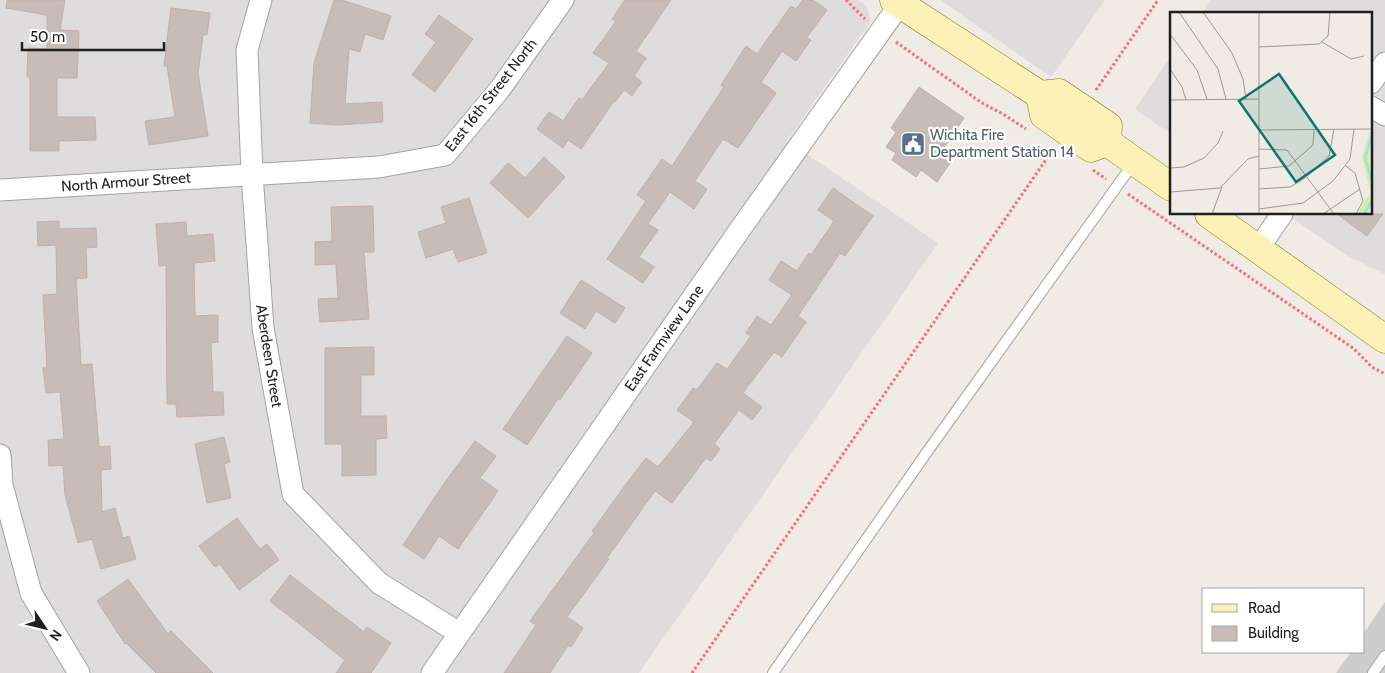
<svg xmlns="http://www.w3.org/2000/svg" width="1385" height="673" font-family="Cabin,sans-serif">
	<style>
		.residential { fill: #dedcdd }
		.religious { fill: #cdcdcd }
		.building { fill: #c8bcb8; stroke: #c3aea7 }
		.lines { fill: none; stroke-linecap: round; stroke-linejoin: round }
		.service-casing { stroke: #a3a3a3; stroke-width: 12 }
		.minor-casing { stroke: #a3a3a3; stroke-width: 23 }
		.secondary-casing { stroke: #7c7101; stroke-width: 29 }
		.path { stroke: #ff6876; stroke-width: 3; stroke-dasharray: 2.5 2.5; stroke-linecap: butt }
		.service { stroke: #fff; stroke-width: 10 }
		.minor { stroke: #fff; stroke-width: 21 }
		.secondary { stroke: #fcf2b8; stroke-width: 28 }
		.labels { text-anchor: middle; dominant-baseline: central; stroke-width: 4.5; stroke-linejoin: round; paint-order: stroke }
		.street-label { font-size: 15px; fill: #1f1f1f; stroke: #fff }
		.service-label { font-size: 15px; fill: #4e5e75; stroke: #fff; text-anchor: start }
		.inset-river { fill: none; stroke: #a4dee0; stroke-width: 2.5 }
		.inset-road { fill: none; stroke: #9c9996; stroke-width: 1 }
		.view { fill: #0f766e; fill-opacity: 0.15; stroke: #0f766e; stroke-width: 2.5 }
		.inset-edge { fill: none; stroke: #1f1f1f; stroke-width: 2.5 }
	</style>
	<rect width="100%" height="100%" fill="#f0ebe5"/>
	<g class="residential">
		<path d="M 0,0 L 858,0 L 867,6 L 871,21 L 787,141 L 938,243 L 639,673 L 0,673 Z"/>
		<path d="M 940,0 L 1105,0 L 1051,77 Z"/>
		<path d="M 1210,0 L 1385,0 L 1385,274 L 1346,255 L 1286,214 L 1371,214 L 1371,14 L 1201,14 Z"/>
		<path d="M 1171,56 L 1171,134 L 1135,109 Z"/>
	</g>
	<path class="religious" d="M 1385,602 L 1385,673 L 1336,673 L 1351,652 L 1364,652 L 1364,633 Z"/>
	<g class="building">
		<path d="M 7,0 L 65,0 L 60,30 L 79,31 L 77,78 L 57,78 L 57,117 L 95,117 L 96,140 L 59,141 L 59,151 L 30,151 L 30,77 L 27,77 L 28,48 L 47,49 L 47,15 L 6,8 Z"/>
		<path d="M 334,0 L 342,0 L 391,16 L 383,40 L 365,34 L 360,52 L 349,49 L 345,104 L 382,102 L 383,122 L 338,125 L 310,123 L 314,63 Z"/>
		<path d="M 625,0 L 671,0 L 636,51 L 646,58 L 634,76 L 642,82 L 632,96 L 624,90 L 615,102 L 614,101 L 581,149 L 568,140 L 563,148 L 537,129 L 549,112 L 563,121 L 579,98 L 582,100 L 609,63 L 593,53 L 616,21 L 612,19 Z"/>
		<path d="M 803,0 L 813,0 L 827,10 L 807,37 L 811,40 L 796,61 L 782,51 L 761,82 L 776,93 L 738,148 L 723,139 L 695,181 L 707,189 L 694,209 L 670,192 L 648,224 L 658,230 L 639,257 L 654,267 L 643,283 L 607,259 L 646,201 L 637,195 L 662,159 L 672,166 L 724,87 L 721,85 L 746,46 L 757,54 L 791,6 L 796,9 Z"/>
		<path d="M 171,8 L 210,13 L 207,35 L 203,35 L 198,73 L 208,136 L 149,145 L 145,121 L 175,117 L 167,66 L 164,66 Z"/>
		<path d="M 439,15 L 473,39 L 435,92 L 412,75 L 436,42 L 425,34 Z"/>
		<path d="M 919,87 L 964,118 L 939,155 L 950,163 L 937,182 L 921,170 L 916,177 L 892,160 L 896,153 L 886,147 L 896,132 L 891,128 Z"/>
		<path d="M 544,157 L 565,177 L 528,218 L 490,183 L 508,163 L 525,178 Z"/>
		<path d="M 833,188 L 873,216 L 845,256 L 840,253 L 798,316 L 806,322 L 782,357 L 774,352 L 743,393 L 762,407 L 752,420 L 739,410 L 714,444 L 720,449 L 711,461 L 706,458 L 672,503 L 655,491 L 607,558 L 609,559 L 567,617 L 583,628 L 571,647 L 568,645 L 550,673 L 504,673 L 536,625 L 530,621 L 594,533 L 592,531 L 627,483 L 646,458 L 658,467 L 694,422 L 677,410 L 693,388 L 697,390 L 717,363 L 727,369 L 751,336 L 746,333 L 757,316 L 771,325 L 792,295 L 769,280 L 781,261 L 797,271 L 809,253 L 811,255 L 834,221 L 818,210 Z"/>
		<path d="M 469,198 L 487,253 L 458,262 L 453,249 L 426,258 L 418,232 L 446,223 L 441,207 Z"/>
		<path d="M 373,206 L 374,252 L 364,252 L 369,319 L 320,322 L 318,299 L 338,298 L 336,264 L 315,265 L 315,242 L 332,241 L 331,207 Z"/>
		<path d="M 1337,214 L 1383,214 L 1367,236 Z"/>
		<path d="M 59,221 L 59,229 L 96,228 L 97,247 L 86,248 L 87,278 L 76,279 L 81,365 L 92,364 L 99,447 L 110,446 L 111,469 L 101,470 L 102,512 L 115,508 L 123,538 L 129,536 L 136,559 L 101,569 L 92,539 L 78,543 L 65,495 L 63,465 L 49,466 L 48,440 L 64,439 L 60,392 L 46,393 L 43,368 L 47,368 L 43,295 L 57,294 L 56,245 L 38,246 L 37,222 Z"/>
		<path d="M 186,222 L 187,236 L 213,234 L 215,261 L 194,263 L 195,316 L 218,315 L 218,342 L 211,343 L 213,392 L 223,392 L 224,415 L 177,417 L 176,404 L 167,404 L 166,265 L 159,266 L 156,224 Z"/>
		<path d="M 581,280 L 625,308 L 615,323 L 596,311 L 585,329 L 560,313 Z"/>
		<path d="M 567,336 L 592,353 L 560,400 L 558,399 L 527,445 L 503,429 Z"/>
		<path d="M 374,347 L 374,375 L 361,375 L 361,416 L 386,416 L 387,438 L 376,439 L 376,475 L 342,476 L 342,444 L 325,444 L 325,348 Z"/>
		<path d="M 224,437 L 230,462 L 224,464 L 231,498 L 207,503 L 195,444 Z"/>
		<path d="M 475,441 L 496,456 L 480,478 L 498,491 L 458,549 L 439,536 L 424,559 L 403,545 L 443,485 Z"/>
		<path d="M 237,518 L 260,549 L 267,544 L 279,560 L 239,590 L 220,564 L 215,567 L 199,546 Z"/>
		<path d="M 290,575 L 364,632 L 367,627 L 391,643 L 371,673 L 336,673 L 345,660 L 270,601 Z"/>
		<path d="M 128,579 L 168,634 L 171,631 L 213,673 L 156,673 L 126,643 L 125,644 L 97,601 Z"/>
	</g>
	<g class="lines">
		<defs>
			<g id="service">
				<path d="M 773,673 L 927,452 L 1135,161"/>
				<path d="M 1373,673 L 1385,656"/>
			</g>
			<g id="minor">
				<path d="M 261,0 L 247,50 L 252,174 L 263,328 L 293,494 L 379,583 L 459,633"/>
				<path d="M 1371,83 L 1385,63"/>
				<path d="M 1371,107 L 1385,115"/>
				<path d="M 0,190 L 379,167 L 445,155 L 500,89 L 563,0"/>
				<path d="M 1258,249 L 1282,214"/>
				<path d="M 0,455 L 2,485 L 31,593 L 79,673"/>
				<path d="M 432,673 L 741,228 L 900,4"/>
			</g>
			<g id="secondary">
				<path d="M 894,0 L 1040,95 L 1059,93 L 1108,126 L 1107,142"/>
				<path d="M 1040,95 L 1044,115 L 1091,148 L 1107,142"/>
				<path d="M 1107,142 L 1171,187"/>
				<path d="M 1209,214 L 1385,339"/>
			</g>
		</defs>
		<use href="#service" class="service-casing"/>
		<use href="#minor" class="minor-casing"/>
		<use href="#secondary" class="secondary-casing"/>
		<g class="path">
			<path d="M 846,0 L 865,19"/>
			<path d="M 896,42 L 982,103 L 1003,114 L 1026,129"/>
			<path d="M 1096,90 L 1158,0"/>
			<path d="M 1093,170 L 1106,179"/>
			<path d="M 1128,194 L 1353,348 L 1372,367 L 1385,374"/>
			<path d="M 692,673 L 1054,148"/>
		</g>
		<use href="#service" class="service"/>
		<use href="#minor" class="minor"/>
		<use href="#secondary" class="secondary"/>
	</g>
	<defs>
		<symbol id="civic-square" viewBox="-11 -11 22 22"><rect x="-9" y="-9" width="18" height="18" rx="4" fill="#5c6f8a" stroke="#fff"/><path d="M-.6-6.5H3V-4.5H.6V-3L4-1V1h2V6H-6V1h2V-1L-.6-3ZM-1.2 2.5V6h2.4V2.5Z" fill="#fff"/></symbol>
	</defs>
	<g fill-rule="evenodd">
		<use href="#civic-square" x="899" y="130" width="28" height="28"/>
	</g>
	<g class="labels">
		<g class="street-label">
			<text transform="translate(491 95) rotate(-52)">East 16th Street North</text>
			<text transform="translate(126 182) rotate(-4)">North Armour Street</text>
			<text transform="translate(664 338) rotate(-55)">East Farmview Lane</text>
			<text transform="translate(269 356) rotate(81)">Aberdeen Street</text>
		</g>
		<g class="service-label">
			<text x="930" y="135">Wichita Fire<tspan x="930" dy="17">Department Station 14</tspan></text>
		</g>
	</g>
	<g transform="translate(1170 12)">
		<rect width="202" height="202" fill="#f0ebe5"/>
		<path d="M 200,118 L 202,194 L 197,202 L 188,202 L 194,189 L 201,182 L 192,145 Z" fill="#d8ecaa"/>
		<path class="inset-river" d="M 203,120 L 195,146 L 203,173M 194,202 L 203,187"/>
		<path class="inset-road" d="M 9,0 L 48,57 L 56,87M 33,0 L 62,41 L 73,67 L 76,87M 89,0 L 89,202M 0,22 L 27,58 L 37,87M 152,30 L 181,47 L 194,44M 89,35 L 149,32 L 158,24 L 160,0M 0,57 L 12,75 L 16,88M 0,88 L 89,87M 89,118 L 203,117M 89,137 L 117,138 L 164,202M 176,154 L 185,161 L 193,189 L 186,202M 0,156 L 14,155 L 34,146 L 48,131 L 53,119M 89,157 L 119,154 L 143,133 L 144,118M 89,177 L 120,175 L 135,166 L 159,144 L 164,117M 0,180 L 50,176 L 78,147 L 89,144M 89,197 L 133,191 L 163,169 L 180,147 L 184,117M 42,202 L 52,175M 153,202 L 190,177"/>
		<path class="view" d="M 109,62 L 165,143 L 126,170 L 69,89 Z"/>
		<rect width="202" height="202" class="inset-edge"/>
	</g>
	<rect x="1202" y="588" width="162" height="65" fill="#ffffff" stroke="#a5a5a5"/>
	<rect x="1212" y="604" width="25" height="8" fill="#fcf2b8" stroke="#a5a5a5"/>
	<text x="1248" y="613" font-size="15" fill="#1f1f1f">Road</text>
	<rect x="1212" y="626" width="25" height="15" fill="#c8bcb8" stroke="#a5a5a5"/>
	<text x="1248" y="638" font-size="15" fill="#1f1f1f">Building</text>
	<g transform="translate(45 628) rotate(125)" stroke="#ffffff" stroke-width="4" paint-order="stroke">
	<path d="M0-4L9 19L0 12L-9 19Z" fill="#1f1f1f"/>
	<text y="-8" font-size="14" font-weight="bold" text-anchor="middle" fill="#1f1f1f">N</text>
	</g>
	<path d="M22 42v8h142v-8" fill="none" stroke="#1f1f1f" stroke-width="2.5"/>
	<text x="30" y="42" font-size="15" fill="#1f1f1f" stroke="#ffffff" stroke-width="4" paint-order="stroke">50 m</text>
</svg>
